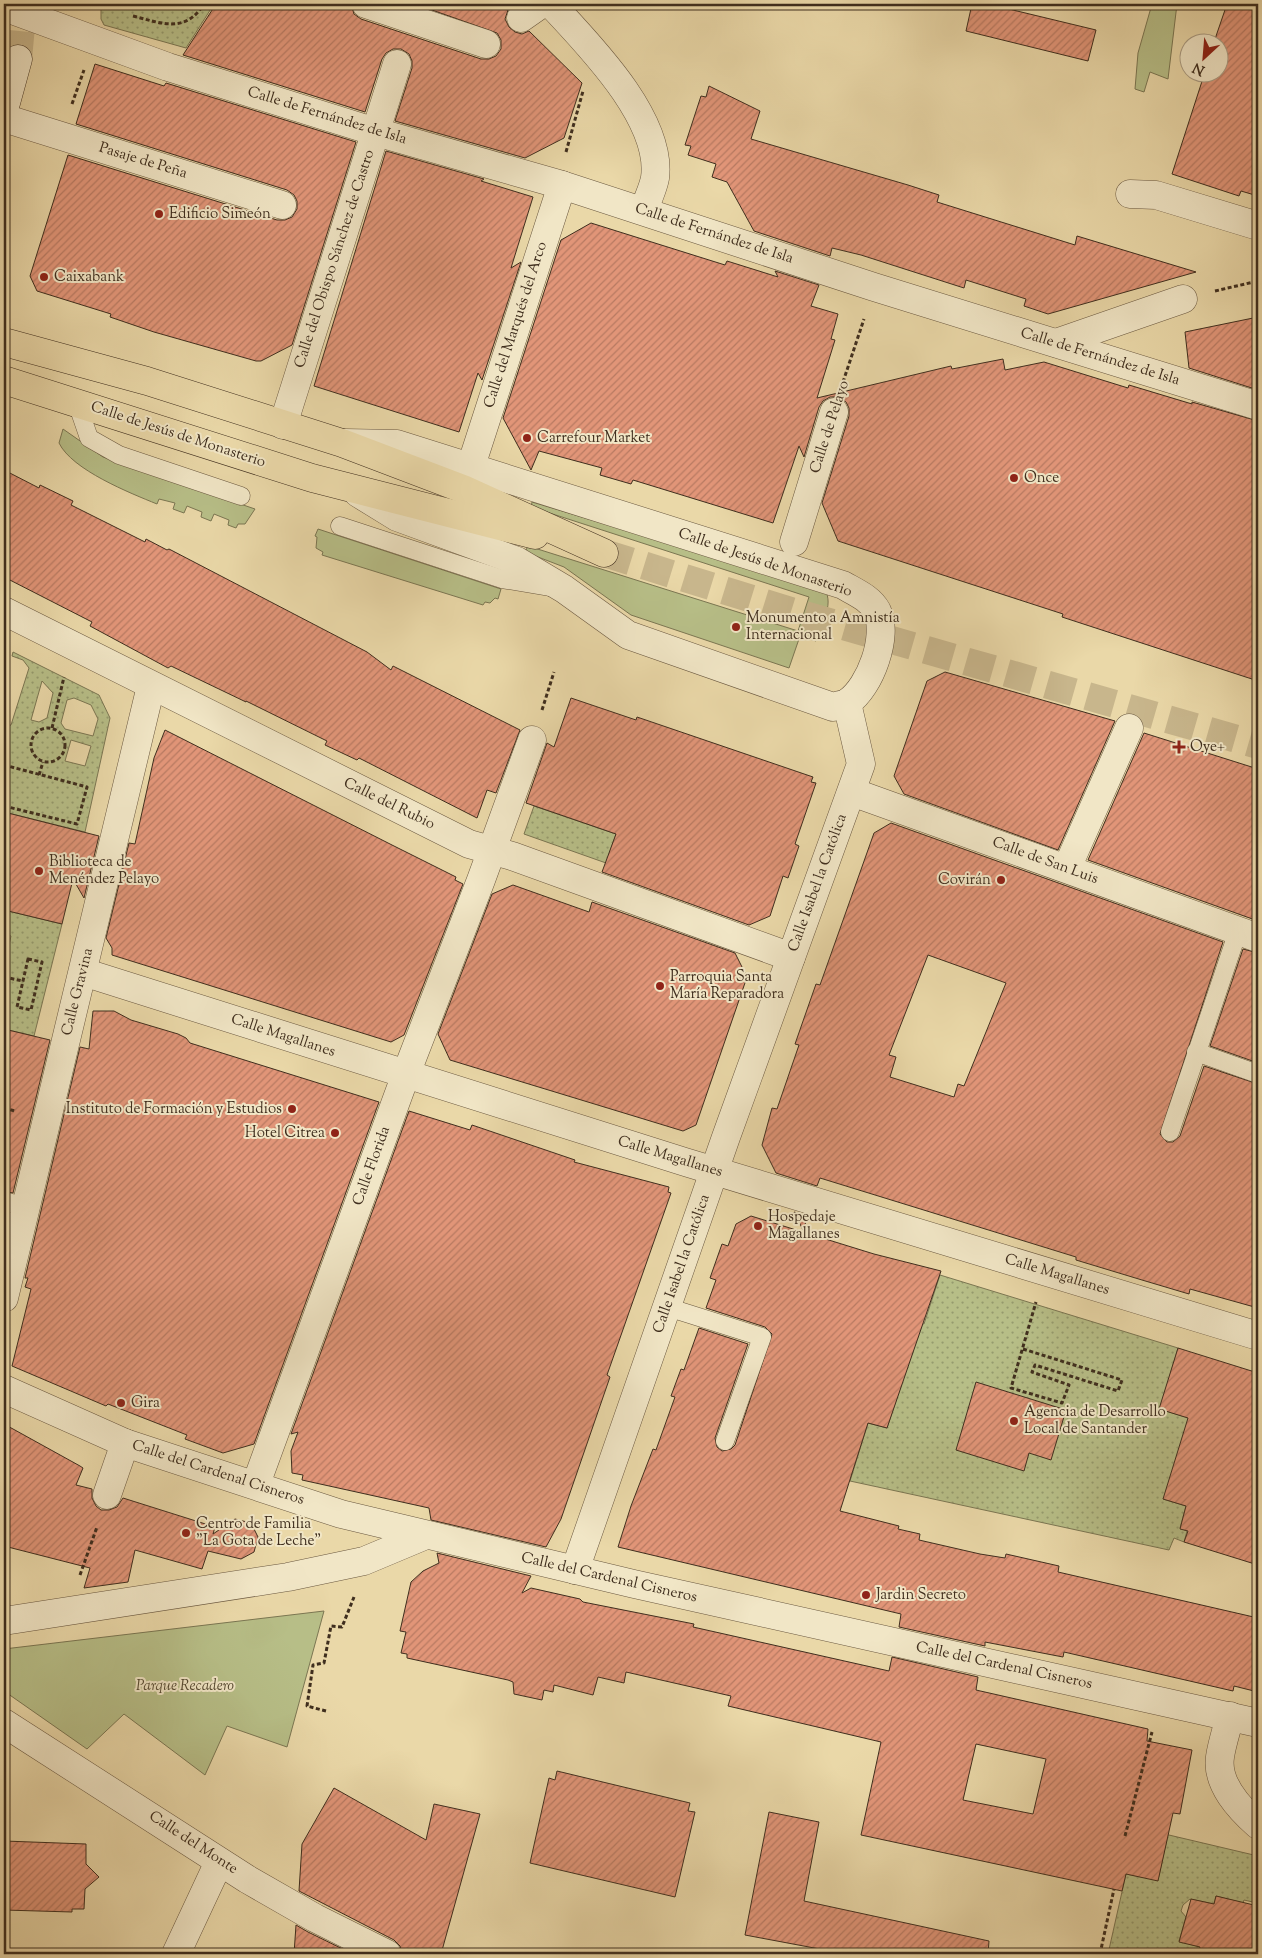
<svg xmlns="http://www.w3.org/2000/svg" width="1262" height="1958" font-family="'Sorts Mill Goudy',serif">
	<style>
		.green { fill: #b7be87; stroke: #7b7652 }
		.garden { fill: url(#garden-dots); stroke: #7b7652; fill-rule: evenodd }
		.building { fill: url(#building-hatch); stroke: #3f2e1e; fill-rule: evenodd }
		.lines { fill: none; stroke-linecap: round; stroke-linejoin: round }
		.secondary-tunnel { stroke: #c8b68c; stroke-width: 28; stroke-dasharray: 28 14; stroke-linecap: butt }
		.primary-tunnel { stroke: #c8b68c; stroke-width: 28; stroke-dasharray: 28 14; stroke-linecap: butt }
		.lane-casing { stroke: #6a5840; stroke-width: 19 }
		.street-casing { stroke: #6a5840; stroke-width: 29 }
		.secondary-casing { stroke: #3f2e1e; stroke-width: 29 }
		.primary-casing { stroke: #3f2e1e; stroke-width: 29 }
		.path { stroke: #3f2e1e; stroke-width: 3; stroke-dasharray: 4 2.5; stroke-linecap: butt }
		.lane { stroke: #f1e6c6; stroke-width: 18 }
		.street { stroke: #f1e6c6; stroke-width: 28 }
		.secondary { stroke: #f1e6c6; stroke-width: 28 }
		.primary { stroke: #ead8a8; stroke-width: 28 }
		.poi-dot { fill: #8f2418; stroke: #f1e6c6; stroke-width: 2 }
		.labels { text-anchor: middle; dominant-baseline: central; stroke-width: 4; stroke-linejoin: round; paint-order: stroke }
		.street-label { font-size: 15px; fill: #3f2e1e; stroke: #f1e6c6 }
		.poi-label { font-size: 15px; fill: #3f2e1e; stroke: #f1e6c6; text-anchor: start }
		.park-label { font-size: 15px; font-style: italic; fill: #574b33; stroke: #f1e6c6 }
	</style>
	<defs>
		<pattern id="garden-dots" width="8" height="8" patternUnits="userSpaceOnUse" patternTransform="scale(1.25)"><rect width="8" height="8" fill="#b7be87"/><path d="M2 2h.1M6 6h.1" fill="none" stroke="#969b6e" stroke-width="1.8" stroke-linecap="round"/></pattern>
		<pattern id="building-hatch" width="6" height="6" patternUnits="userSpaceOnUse" patternTransform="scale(1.25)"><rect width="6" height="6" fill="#e19578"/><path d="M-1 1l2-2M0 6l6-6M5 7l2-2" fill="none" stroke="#b87a62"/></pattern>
	</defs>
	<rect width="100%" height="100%" fill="#ead8a8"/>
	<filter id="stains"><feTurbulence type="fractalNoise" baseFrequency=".004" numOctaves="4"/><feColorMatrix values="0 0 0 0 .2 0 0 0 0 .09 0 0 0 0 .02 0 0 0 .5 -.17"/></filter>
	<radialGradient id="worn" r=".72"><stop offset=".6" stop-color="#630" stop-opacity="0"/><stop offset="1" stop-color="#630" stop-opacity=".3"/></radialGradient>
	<g class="green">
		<path d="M 1152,4 L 1177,4 L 1168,79 L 1150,72 L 1144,92 L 1135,89 L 1138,53 Z"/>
		<path d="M 63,429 L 103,457 L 255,509 L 245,524 L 238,524 L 236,528 L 228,525 L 229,520 L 214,514 L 211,521 L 201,517 L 202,512 L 187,506 L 184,513 L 173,509 L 175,503 L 159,499 L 157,504 C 130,493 72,470 59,443 Z"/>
		<path d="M 532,502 L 825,590 C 834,605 821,625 816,641 L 800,636 L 789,668 L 631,615 L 564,567 L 525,552 L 528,546 L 798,631 L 809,597 L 531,507 Z"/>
		<path d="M 318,529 L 501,589 L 498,599 L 495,598 L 490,603 L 485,602 L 483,605 L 322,555 L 323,552 L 316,548 L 317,537 L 315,536 Z"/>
		<path d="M 324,1611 L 287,1747 L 227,1726 L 205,1775 L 124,1714 L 87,1749 L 4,1691 L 4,1649 Z"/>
	</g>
	<g class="garden">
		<path d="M 101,4 L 214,4 L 186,48 L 104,25 L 101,19 Z"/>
		<path d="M 13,652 L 99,695 L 110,718 L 85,832 L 4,812 L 4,727 L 11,725 L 29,668 L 23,660 L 12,656 ZM 42,681 L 53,693 L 47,718 L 39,722 L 31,720 ZM 74,698 L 91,705 L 98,719 L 93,736 L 65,729 L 61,723 L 67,700 ZM 71,740 L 91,746 L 85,766 L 65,761 Z"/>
		<path d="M 534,806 L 616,834 L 606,863 L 524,834 Z"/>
		<path d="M 4,910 L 62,924 L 34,1036 L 4,1029 L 4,967 L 11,936 L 4,934 Z"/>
		<path d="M 940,1275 L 1178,1348 L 1160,1409 L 1211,1425 L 1163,1499 L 1186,1506 L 1180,1528 L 1187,1531 L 1184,1542 L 1174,1538 L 1169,1550 L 850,1481 L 868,1423 L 887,1428 L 911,1355 L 903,1317 L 924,1324 Z"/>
		<path d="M 1135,1827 L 1258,1856 L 1258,1907 L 1257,1903 L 1244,1900 L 1243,1903 L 1216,1896 L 1214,1904 L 1190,1899 L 1183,1905 L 1181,1911 L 1186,1917 L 1179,1941 L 1200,1947 L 1198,1954 L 1108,1954 L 1126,1874 L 1158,1880 L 1167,1839 Z"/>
	</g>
	<g class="building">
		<path d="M 216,4 L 351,4 L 354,14 L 361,19 L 481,59 L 489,59 L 496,56 L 501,49 L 501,40 L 497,33 L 415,4 L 502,4 L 508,10 L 505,19 L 509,27 L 515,32 L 522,34 L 529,31 L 582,83 L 564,138 L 525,158 L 395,121 L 412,68 L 412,61 L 409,54 L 401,49 L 393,49 L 386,53 L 382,59 L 365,112 L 183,55 Z"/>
		<path d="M 972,4 L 988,4 L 1096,30 L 1088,61 L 966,31 Z"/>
		<path d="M 1227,4 L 1258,4 L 1258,196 L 1241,191 L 1239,196 L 1172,174 L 1205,72 L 1220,72 L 1220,42 L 1214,42 Z"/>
		<path d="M 95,64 L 164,86 L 166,83 L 356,142 L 292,345 L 261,361 L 256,361 L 154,332 L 110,317 L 111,314 L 37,291 L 30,276 L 68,155 L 277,220 L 285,220 L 292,217 L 297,209 L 297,201 L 294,195 L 287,190 L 76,124 Z"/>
		<path d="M 709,86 L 760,111 L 751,139 L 908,185 L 939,195 L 937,202 L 1075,245 L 1077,236 L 1196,272 L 1048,314 L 1024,306 L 1026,299 L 966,280 L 964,288 L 861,255 L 832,248 L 830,256 L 754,231 L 727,182 L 712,177 L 716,164 L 688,155 L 691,146 L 685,145 L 701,96 L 706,97 Z"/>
		<path d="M 386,151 L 484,179 L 481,181 L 533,197 L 511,268 L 521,262 L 482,380 L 478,373 L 459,432 L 314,386 Z"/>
		<path d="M 591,223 L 725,265 L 727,261 L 778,277 L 775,271 L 819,285 L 811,306 L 838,314 L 831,339 L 835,340 L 817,398 L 951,366 L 952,369 L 1003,359 L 1005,370 L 1044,362 L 1128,388 L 1129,385 L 1192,404 L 1192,402 L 1258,421 L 1258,681 L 1062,617 L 1063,614 L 838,541 L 822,503 L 849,416 L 849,408 L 846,402 L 838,397 L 830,397 L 823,401 L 819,407 L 804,457 L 799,446 L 773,523 L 633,480 L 631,484 L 600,475 L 602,468 L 539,451 L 531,470 L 503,418 L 561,240 Z"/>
		<path d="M 1258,317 L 1258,390 L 1189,368 L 1185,332 Z"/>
		<path d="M 4,470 L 39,488 L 40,485 L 73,501 L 71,505 L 145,542 L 146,539 L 167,550 L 169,549 L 367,652 L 391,670 L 393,666 L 520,730 L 496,793 L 487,790 L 477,818 L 359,758 L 357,760 L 325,745 L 327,741 L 246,701 L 246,702 L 171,666 L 168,668 L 90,626 L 92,622 L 4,577 Z"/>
		<path d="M 945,672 L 1115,721 L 1058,850 L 904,794 L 894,776 L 927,681 Z"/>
		<path d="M 571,698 L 636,720 L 637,717 L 813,777 L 811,782 L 816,783 L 795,844 L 799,846 L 788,878 L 783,876 L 770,916 L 749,925 L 602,872 L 616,834 L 526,803 L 547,743 L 554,747 Z"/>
		<path d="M 165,730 L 392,845 L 456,877 L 455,880 L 463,884 L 404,1035 L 391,1042 L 112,955 L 112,948 L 106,938 L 129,843 L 135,844 L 154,758 Z"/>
		<path d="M 1144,733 L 1258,769 L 1258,921 L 1088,860 Z"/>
		<path d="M 4,812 L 99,836 L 84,898 L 73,879 L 62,924 L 4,910 Z"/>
		<path d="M 891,823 L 1223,942 L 1160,1134 L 1167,1142 L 1173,1142 L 1180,1136 L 1204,1066 L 1258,1084 L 1258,1308 L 1190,1289 L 1189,1294 L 1142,1280 L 1076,1260 L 1076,1257 L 820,1178 L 817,1186 L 776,1173 L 762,1145 L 772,1108 L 777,1109 L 799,1045 L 795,1044 L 816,984 L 820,985 L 874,833 ZM 928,955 L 1006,983 L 964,1086 L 958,1084 L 954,1097 L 890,1077 L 896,1057 L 889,1055 Z"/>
		<path d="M 513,885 L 589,912 L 592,902 L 735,953 L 747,977 L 696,1125 L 683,1131 L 450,1060 L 438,1034 L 492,894 Z"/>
		<path d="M 1243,949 L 1258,953 L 1258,1063 L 1210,1046 Z"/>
		<path d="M 93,1011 L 114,1011 L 131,1020 L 178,1034 L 186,1038 L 190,1043 L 379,1102 L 254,1444 L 223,1453 L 185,1439 L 187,1435 L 108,1404 L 106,1406 L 12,1366 L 31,1289 L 25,1287 L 28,1278 L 25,1278 L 80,1047 L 89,1049 Z"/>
		<path d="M 4,1029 L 50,1040 L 13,1193 L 4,1191 Z"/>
		<path d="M 409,1111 L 470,1130 L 472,1125 L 575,1160 L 574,1162 L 669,1187 L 668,1192 L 671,1193 L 607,1375 L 610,1377 L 561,1519 L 546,1547 L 431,1520 L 429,1508 L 302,1480 L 303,1475 L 292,1473 L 291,1451 L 298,1432 L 291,1434 Z"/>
		<path d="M 794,1212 L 808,1216 L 803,1230 Z"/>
		<path d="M 751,1216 L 874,1254 L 941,1271 L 887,1428 L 868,1423 L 840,1511 L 899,1526 L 898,1529 L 920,1534 L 919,1540 L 980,1554 L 1005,1558 L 1006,1554 L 1059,1566 L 1058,1572 L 1258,1618 L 1258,1692 L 1234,1686 L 1233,1691 L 1064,1652 L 1063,1657 L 985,1642 L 985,1646 L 899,1627 L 901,1614 L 618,1547 L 631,1506 L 653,1449 L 656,1450 L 675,1397 L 671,1396 L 681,1369 L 684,1370 L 699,1328 L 748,1344 L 715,1438 L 717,1447 L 722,1451 L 731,1449 L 735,1445 L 772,1334 L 765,1327 L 706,1308 L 716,1280 L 710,1278 L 722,1244 L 728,1246 L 736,1224 Z"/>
		<path d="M 1178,1348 L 1258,1373 L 1258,1565 L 1184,1542 L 1188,1531 L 1180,1529 L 1186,1506 L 1163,1499 L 1188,1418 L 1159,1409 Z"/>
		<path d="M 976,1382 L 1066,1410 L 1051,1460 L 1029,1453 L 1024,1471 L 956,1450 Z"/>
		<path d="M 4,1424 L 80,1466 L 83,1468 L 76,1485 L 92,1489 L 92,1498 L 96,1506 L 101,1510 L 109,1510 L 117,1507 L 123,1498 L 215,1527 L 213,1534 L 235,1519 L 251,1523 L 258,1537 L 254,1552 L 241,1559 L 208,1551 L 202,1569 L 135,1550 L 128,1582 L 84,1588 L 90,1568 L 4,1546 Z"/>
		<path d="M 437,1553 L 531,1576 L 522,1593 L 531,1588 L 580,1599 L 583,1602 L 694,1624 L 693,1627 L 889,1671 L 892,1657 L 978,1677 L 976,1690 L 1148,1729 L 1147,1741 L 1192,1750 L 1180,1814 L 1173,1813 L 1158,1881 L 1126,1874 L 1122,1891 L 861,1835 L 881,1742 L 728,1706 L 731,1696 L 626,1672 L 624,1683 L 598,1677 L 593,1695 L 554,1685 L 553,1692 L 544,1690 L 542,1700 L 514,1694 L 513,1682 L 508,1680 L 407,1658 L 407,1654 L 401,1653 L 406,1632 L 400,1631 L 411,1582 L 423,1571 L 439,1563 ZM 976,1744 L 1046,1759 L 1033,1814 L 963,1800 Z"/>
		<path d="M 557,1771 L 690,1803 L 688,1811 L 695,1812 L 675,1897 L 530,1863 L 549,1778 L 555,1780 Z"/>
		<path d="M 334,1788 L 426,1840 L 434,1804 L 480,1814 L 441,1954 L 402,1954 L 400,1946 L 394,1940 L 299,1891 L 302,1844 Z"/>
		<path d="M 769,1812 L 819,1822 L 804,1901 L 989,1941 L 988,1954 L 824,1954 L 825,1950 L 745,1935 Z"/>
		<path d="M 4,1841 L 86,1844 L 86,1864 L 99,1877 L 85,1889 L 84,1909 L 72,1909 L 72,1912 L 4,1910 Z"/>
		<path d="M 1216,1896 L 1258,1906 L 1258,1954 L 1198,1954 L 1200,1947 L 1179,1942 L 1191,1899 L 1214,1904 Z"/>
		<path d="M 296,1925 L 308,1932 L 353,1954 L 294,1954 Z"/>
	</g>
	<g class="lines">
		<path class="secondary-tunnel" d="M 18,59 L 23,4"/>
		<path class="primary-tunnel" d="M 604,553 L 794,612 L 1258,745"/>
		<defs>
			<g id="lane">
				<path d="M 77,403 L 89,438 L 119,455 L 241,496"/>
				<path d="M 340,526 L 502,579 L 551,587"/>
				<path d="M 1196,1052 L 1258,1074"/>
				<path d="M 1170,1132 L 1238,931"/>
				<path d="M 4,1201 L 26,1207"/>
				<path d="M 667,1307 L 762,1337 L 725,1441"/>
			</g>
			<g id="street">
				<path d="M 366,4 L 486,44"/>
				<path d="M 551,4 C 588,44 663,119 655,178 C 653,189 647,200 644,211"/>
				<path d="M 4,7 L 168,67 L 376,132 L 562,185 L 874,287 L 1258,406"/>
				<path d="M 521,18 L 541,4"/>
				<path d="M 4,118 L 282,205"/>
				<path d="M 1130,194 L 1156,195 L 1258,226"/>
				<path d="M 1056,343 L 1183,299"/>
				<path d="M 283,425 L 397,64"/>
				<path d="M 345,443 L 397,444 L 843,585 C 855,592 870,598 877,611 C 889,636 870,687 848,702 C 844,705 838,705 833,707 L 628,635 L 564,589 L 517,561 L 397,517 L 358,493"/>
				<path d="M 471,466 L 562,185"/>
				<path d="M 794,542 L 834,412"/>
				<path d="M 4,611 L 469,844 L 512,856 L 791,957"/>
				<path d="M 852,792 L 1258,938"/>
				<path d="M 1067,868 L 1129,728"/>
				<path d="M 83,972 L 685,1162 L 1258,1336"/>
				<path d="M 4,1298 L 151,686"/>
				<path d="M 4,1389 L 125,1443 L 341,1514 L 634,1584 L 1258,1723"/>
				<path d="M 256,1484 L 406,1074 L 481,880 L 532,740"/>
				<path d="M 107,1495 L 125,1443"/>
				<path d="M 575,1570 L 726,1137 L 861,764 L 847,703"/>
				<path d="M 4,1621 L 288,1577 L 364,1561 L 426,1535"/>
				<path d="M 1230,1716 C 1227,1729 1222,1743 1220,1757 C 1216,1784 1240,1809 1258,1825"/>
				<path d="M 4,1723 L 247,1879 L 315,1918 L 387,1954"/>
				<path d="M 176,1954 L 219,1862"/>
			</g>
			<path id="secondary" d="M 4,110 L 18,59"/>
			<g id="primary">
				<path d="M 4,342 L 147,381 L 342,443 L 463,489 L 604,553"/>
				<path d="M 4,380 L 312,478 L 535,535"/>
			</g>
		</defs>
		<use href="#lane" class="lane-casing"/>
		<use href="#street" class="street-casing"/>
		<use href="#secondary" class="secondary-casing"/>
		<use href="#primary" class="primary-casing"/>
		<g class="path">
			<path d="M 133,16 C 161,23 185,34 204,4"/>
			<path d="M 72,104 L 84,70"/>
			<path d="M 566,152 L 583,91"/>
			<path d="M 1215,291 L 1258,281"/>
			<path d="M 843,382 L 864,319"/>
			<path d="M 542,710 L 554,672"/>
			<circle cx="48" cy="745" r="17"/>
			<path d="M 52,728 L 64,677"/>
			<path d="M 4,765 L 87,787 L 77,824 L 4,806"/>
			<path d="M 39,775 L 43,762"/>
			<path d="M 28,959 L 42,962 L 31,1010 L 17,1007 Z"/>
			<path d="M 4,977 L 23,981"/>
			<path d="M 4,1108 L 15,1111"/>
			<path d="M 1023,1349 L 1122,1380 L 1118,1391 L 1035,1365 L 1032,1372 L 1069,1385 L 1062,1403 L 1011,1388 L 1036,1302"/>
			<path d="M 80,1575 L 97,1527"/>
			<path d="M 326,1711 L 307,1706 L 313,1665 L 324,1663 L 331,1626 L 342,1627 L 354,1597"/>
			<path d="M 1125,1836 L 1152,1732"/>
			<path d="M 1100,1954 L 1114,1889"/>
		</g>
		<use href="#lane" class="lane"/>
		<use href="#street" class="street"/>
		<use href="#secondary" class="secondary"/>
		<use href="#primary" class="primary"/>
	</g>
	<g class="poi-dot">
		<circle cx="159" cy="214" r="5"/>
		<circle cx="44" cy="277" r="5"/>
		<circle cx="527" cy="438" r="5"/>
		<circle cx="1014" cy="478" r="5"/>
		<circle cx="736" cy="627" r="5"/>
		<path d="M1176.5 739.5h5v5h5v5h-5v5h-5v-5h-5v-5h5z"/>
		<circle cx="39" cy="871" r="5"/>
		<circle cx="1001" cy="880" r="5"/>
		<circle cx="660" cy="986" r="5"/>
		<circle cx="292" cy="1109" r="5"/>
		<circle cx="335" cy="1133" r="5"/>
		<circle cx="758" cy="1226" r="5"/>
		<circle cx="121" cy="1403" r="5"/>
		<circle cx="1014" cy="1421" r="5"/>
		<circle cx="186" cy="1533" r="5"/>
		<circle cx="866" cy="1595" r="5"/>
	</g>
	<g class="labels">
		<g class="street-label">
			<text transform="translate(327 116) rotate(17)">Calle de Fernández de Isla</text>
			<text transform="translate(143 161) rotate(17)">Pasaje de Peña</text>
			<text transform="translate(714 234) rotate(18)">Calle de Fernández de Isla</text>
			<text transform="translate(335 259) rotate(-72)">Calle del Obispo Sánchez de Castro</text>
			<text transform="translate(516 325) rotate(-72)">Calle del Marqués del Arco</text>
			<text transform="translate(1100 357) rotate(17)">Calle de Fernández de Isla</text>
			<text transform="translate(830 427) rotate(-72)">Calle de Pelayo</text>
			<text transform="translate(178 435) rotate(18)">Calle de Jesús de Monasterio</text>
			<text transform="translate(765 563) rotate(19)">Calle de Jesús de Monasterio</text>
			<text transform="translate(389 804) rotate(26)">Calle del Rubio</text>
			<text transform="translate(1045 861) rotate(20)">Calle de San Luis</text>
			<text transform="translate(818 883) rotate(-70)">Calle Isabel la Católica</text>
			<text transform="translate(78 992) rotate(-76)">Calle Gravina</text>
			<text transform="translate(283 1036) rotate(18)">Calle Magallanes</text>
			<text transform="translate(670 1157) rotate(17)">Calle Magallanes</text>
			<text transform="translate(372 1166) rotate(-70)">Calle Florida</text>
			<text transform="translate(682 1264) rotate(-71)">Calle Isabel la Católica</text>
			<text transform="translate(1057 1275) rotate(17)">Calle Magallanes</text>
			<text transform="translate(218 1473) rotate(18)">Calle del Cardenal Cisneros</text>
			<text transform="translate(609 1578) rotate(13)">Calle del Cardenal Cisneros</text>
			<text transform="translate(1004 1666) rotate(12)">Calle del Cardenal Cisneros</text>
			<text transform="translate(193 1843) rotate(33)">Calle del Monte</text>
		</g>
		<g class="poi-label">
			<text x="169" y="214">Edificio Simeón</text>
			<text x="54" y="277">Caixabank</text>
			<text x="537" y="438">Carrefour Market</text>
			<text x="1024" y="478">Once</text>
			<text x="746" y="618">Monumento a Amnistía<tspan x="746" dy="17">Internacional</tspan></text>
			<text x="1190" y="747">Oye+</text>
			<text x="49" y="862">Biblioteca de<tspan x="49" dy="17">Menéndez Pelayo</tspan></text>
			<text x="991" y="880" text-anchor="end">Covirán</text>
			<text x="670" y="977">Parroquia Santa<tspan x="670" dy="17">María Reparadora</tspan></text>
			<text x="282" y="1109" text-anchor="end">Instituto de Formación y Estudios</text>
			<text x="325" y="1133" text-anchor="end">Hotel Citrea</text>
			<text x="768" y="1217">Hospedaje<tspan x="768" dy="17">Magallanes</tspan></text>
			<text x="131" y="1403">Gira</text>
			<text x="1024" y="1412">Agencia de Desarrollo<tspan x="1024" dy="17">Local de Santander</tspan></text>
			<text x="196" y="1524">Centro de Familia<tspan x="196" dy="17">"La Gota de Leche"</tspan></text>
			<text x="876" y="1595">Jardin Secreto</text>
		</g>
		<g class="park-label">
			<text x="185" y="1686">Parque Recadero</text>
		</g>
	</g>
	<rect width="1262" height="1958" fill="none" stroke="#ead8a8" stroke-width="20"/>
	<rect x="5" y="5" width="1252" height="1948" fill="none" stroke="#3f2e1e" stroke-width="2.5"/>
	<rect x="10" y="10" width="1242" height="1938" fill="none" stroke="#3f2e1e"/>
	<g transform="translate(1204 58) rotate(206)"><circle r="24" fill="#f1e6c6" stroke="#aa9c83"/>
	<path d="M0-4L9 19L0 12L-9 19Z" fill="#8f2418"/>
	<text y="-8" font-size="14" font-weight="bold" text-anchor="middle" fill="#3f2e1e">N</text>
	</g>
	<rect width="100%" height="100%" filter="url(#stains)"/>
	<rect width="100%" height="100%" fill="url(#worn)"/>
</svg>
